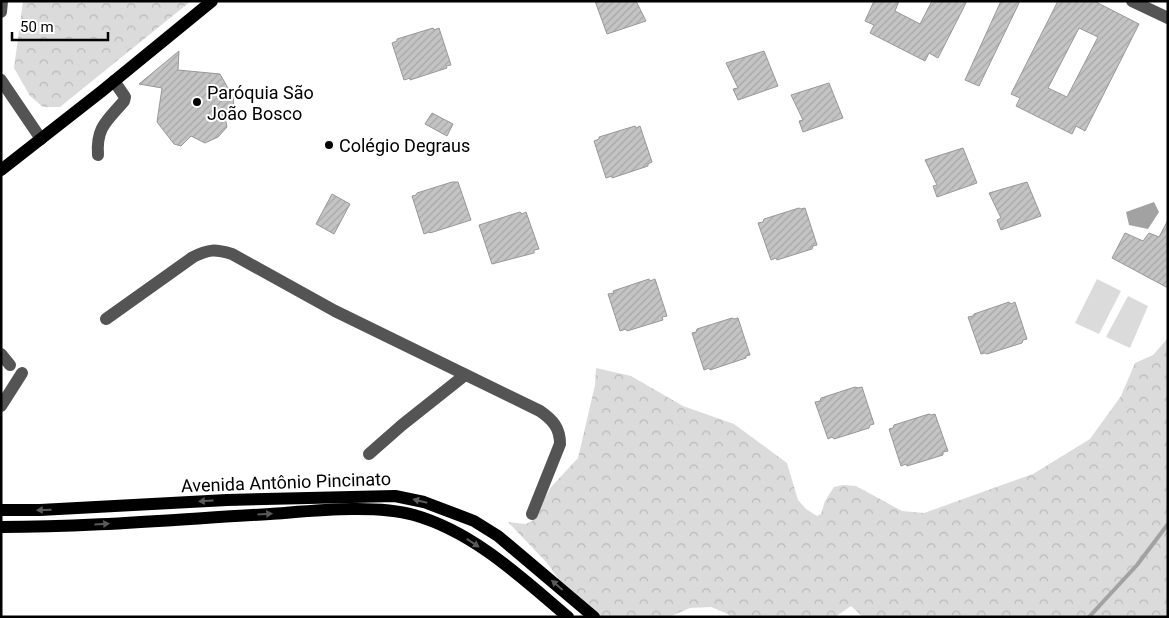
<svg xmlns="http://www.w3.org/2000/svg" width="1169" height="618" font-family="Roboto,sans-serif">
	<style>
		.forest { fill: url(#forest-crowns) }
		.garden { fill: #dbdbdb }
		.water { fill: #a2a2a2 }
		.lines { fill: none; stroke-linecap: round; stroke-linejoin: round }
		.stream { stroke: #a2a2a2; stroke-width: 4 }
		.building { fill: url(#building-hatch); stroke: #989898; fill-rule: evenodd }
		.minor { stroke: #545454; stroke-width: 12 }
		.major { stroke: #000; stroke-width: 12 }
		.oneway { fill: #595959 }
		.poi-dot { fill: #000; stroke: #fff; stroke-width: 2 }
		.labels { text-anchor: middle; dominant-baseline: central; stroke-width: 4; stroke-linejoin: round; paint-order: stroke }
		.poi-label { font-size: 18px; fill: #000; stroke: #fff; text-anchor: start }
		.street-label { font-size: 18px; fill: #000; stroke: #fff }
	</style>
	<defs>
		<pattern id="forest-crowns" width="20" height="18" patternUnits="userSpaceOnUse" patternTransform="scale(1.25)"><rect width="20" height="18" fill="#dbdbdb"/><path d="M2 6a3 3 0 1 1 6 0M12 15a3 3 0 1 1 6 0" fill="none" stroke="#bababa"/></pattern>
		<pattern id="building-hatch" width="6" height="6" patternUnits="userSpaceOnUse" patternTransform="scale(1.25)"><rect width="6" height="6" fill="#c4c4c4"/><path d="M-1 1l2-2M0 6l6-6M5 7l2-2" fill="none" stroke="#a7a7a7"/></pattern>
	</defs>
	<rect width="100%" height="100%" fill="#fff"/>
	<g class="forest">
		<path d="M 23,1 L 191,1 L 60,107 L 43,107 L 30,96 L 14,68 Z"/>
		<path d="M 1168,338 L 1168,617 L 863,617 L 851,606 L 835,617 L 730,617 L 728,614 L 711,607 L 690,608 L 669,617 L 598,617 L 571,596 L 547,563 L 508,522 L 526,524 L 532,521 L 551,487 L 578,458 L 595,385 L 596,368 L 631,376 L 683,406 L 734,424 L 787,463 L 798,500 L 806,509 L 817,516 L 821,514 L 825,501 L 834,487 L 843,485 L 856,486 L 902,511 L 924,513 L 1033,474 L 1090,439 L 1121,396 L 1135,363 L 1153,355 Z"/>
	</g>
	<g class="garden">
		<path d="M 1097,279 L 1121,291 L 1099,334 L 1075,323 Z"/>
		<path d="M 1128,296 L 1148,306 L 1130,348 L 1106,337 Z"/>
	</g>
	<path class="water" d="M 1154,202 L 1159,212 L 1148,229 L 1129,225 L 1126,212 Z"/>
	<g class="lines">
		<path class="stream" d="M 1089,617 L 1137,565 L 1168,524"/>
	</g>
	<g class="building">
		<path d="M 595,1 L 636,1 L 646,21 L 607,34 Z"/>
		<path d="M 874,1 L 899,1 L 895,11 L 920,24 L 932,1 L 967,1 L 938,58 L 929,53 L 925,61 L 870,33 L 874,25 L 865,21 Z"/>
		<path d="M 1001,1 L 1020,1 L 979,86 L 965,80 Z"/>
		<path d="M 1058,1 L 1094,1 L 1139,24 L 1085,131 L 1076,126 L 1072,134 L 1016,106 L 1020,98 L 1011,94 ZM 1079,28 L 1098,37 L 1067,97 L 1048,88 Z"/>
		<path d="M 433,28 L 434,30 L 439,28 L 451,65 L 446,66 L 447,68 L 410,80 L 410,78 L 404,80 L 392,43 L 397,41 L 397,39 Z"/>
		<path d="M 179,51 L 178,70 L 220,74 L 233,97 L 234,107 L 224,112 L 227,127 L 218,137 L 205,143 L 191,136 L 181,146 L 174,144 L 157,122 L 162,88 L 139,84 Z"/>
		<path d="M 764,51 L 778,86 L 738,100 L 733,89 L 738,88 L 726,63 Z"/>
		<path d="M 829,83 L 843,118 L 803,132 L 799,121 L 803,120 L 791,95 Z"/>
		<path d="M 432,113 L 453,124 L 447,136 L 425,124 Z"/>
		<path d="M 635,126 L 636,128 L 640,126 L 652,162 L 648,164 L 648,166 L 612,178 L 612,176 L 606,178 L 594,141 L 599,139 L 599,137 Z"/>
		<path d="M 963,148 L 977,183 L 937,197 L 933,186 L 937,185 L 925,160 Z"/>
		<path d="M 452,182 L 458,182 L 471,220 L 430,233 L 429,232 L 424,234 L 412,196 L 416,195 L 417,193 Z"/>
		<path d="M 1027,182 L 1041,216 L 1001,230 L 997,220 L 1001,218 L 989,193 Z"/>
		<path d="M 332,194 L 350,204 L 334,234 L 316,224 Z"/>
		<path d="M 799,208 L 801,209 L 805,208 L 817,245 L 813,246 L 812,249 L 777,260 L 776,258 L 771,260 L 758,223 L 763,222 L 764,219 Z"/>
		<path d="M 520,212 L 522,214 L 526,212 L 539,249 L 534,250 L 534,253 L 492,264 L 479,225 Z"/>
		<path d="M 1168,220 L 1168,288 L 1112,258 L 1125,233 L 1143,241 L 1149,233 L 1159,237 Z"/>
		<path d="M 649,279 L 650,281 L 655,279 L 667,316 L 662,317 L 663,320 L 627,331 L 626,329 L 620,331 L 608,294 L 614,293 L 613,291 Z"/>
		<path d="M 1009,302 L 1011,304 L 1015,302 L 1027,339 L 1023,340 L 1022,343 L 987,354 L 985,353 L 981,354 L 968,317 L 973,316 L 974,314 Z"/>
		<path d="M 732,318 L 734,319 L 738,318 L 750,355 L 746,356 L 746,358 L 710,370 L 709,368 L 704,370 L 692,333 L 696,332 L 697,329 Z"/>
		<path d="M 855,387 L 858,388 L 862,387 L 874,424 L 870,425 L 869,428 L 834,439 L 832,437 L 828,439 L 815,402 L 820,401 L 821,398 Z"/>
		<path d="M 929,414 L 931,415 L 935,414 L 948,451 L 943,452 L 943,455 L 907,466 L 906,464 L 901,466 L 889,429 L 893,428 L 894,425 Z"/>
	</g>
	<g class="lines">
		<g class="minor">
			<path d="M 1132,1 L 1168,18"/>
			<path d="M 1,12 L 2,1"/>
			<path d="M 1,80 L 41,139"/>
			<path d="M 98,155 C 96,127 107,121 124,101 L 125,97 L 114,81"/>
			<path d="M 106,319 L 193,257 C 209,249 215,249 232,254 L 335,311 L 540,411 C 553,420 560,428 560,444 L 532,514"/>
			<path d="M 1,354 L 10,365"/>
			<path d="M 1,406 L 22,373"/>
			<path d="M 369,454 L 402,425 L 465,375"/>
		</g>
		<g class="major">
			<path d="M 1,170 L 102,91 L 212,1"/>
			<path d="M 1,510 L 40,510 L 227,500 L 395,496 L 424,502 L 474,521 L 498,536 L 594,617"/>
			<path d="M 1,527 C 91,527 181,519 270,514 C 312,511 374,504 414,515 C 474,532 522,578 568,617"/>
		</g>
	</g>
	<defs><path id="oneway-solid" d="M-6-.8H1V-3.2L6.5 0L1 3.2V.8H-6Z" transform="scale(1.25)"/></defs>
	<g class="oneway">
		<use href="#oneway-solid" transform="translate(206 501) rotate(177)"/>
		<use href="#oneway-solid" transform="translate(420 501) rotate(-166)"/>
		<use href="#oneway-solid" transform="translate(44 510) rotate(178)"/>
		<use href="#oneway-solid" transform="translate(265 514) rotate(-3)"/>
		<use href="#oneway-solid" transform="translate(102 524) rotate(-4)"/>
		<use href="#oneway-solid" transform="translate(473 543) rotate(33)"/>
		<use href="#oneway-solid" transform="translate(557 585) rotate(-139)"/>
	</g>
	<g class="poi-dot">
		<circle cx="197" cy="102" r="5"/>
		<circle cx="329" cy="145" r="5"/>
	</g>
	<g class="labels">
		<g class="poi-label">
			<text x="207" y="92">Paróquia São<tspan x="207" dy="21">João Bosco</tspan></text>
			<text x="339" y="145">Colégio Degraus</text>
		</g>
		<g class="street-label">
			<text transform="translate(286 482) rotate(-2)">Avenida Antônio Pincinato</text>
		</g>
	</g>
	<rect width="1169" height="618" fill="none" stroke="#000000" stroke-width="5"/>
	<path d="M12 32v8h96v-8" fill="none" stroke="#000000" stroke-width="2.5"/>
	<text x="20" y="32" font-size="15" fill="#000000" stroke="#ffffff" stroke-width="4" paint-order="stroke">50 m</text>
</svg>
